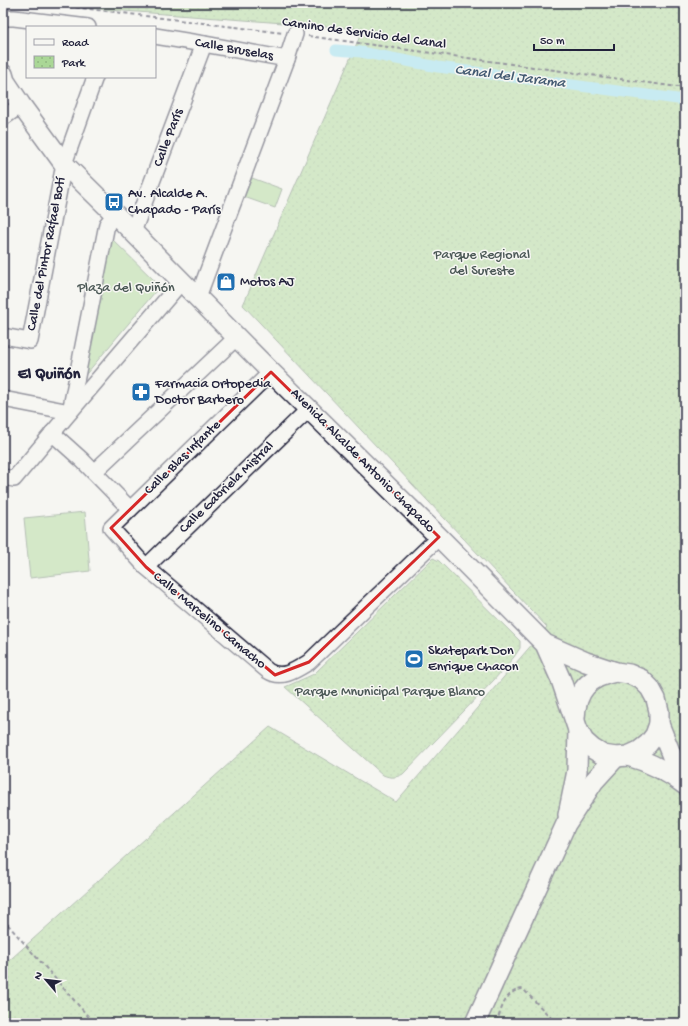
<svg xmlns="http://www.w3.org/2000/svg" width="688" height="1026" font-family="'Gochi Hand',sans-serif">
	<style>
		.green { fill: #aad796; stroke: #667c68 }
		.park { fill: url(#park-dots); stroke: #667c68 }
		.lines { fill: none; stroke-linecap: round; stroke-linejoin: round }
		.canal { stroke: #91ddf2; stroke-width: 11 }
		.minor-casing { stroke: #22223b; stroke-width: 18 }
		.major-casing { stroke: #22223b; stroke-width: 22 }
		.path { stroke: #22223b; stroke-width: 2; stroke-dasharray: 4 3; stroke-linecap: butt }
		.minor { stroke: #f6f6f2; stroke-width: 15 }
		.major { stroke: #f6f6f2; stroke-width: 19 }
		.marked { fill: none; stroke: #d62828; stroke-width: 3; stroke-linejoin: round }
		.labels { text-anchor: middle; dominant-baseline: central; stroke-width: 3; stroke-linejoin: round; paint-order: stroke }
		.street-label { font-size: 14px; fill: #22223b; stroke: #f6f6f2 }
		.poi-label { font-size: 14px; fill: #22223b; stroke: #f6f6f2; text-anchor: start }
		.park-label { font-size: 14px; fill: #4b5856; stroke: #f6f6f2 }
		.water-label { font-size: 15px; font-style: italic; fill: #435a72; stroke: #f6f6f2 }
		.quarter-label { font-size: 16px; font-weight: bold; fill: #22223b; stroke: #f6f6f2 }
	</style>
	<defs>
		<pattern id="park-dots" width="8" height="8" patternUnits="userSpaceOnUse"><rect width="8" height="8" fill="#aad796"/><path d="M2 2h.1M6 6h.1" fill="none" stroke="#92b882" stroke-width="1.8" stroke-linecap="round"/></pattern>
	</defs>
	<rect width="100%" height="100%" fill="#f6f6f2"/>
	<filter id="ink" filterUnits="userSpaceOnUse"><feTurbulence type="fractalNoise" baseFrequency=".025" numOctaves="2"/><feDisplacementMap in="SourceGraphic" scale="8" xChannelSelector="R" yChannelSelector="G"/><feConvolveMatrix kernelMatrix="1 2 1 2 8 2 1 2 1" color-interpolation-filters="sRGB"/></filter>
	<g filter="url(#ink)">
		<g class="green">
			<path d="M 252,178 L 282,189 L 275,208 L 244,197 Z"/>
			<path d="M 110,237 L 160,286 L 82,379 Z"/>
			<path d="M 85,512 L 90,571 L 30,578 L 24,518 Z"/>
		</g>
		<g class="park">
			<path d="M 18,3 L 685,3 L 685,1023 L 3,1023 L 3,966 L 270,727 L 396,802 L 547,627 L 243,305 L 363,29 Z"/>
			<path d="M 433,558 L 439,561 L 520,641 L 520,648 L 514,657 L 493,681 L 403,774 C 396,778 390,778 383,775 L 285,687 L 314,674 Z"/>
		</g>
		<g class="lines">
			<path class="canal" d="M 336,50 L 361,52 L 438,67 L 685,100"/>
			<defs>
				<g id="minor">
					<path d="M 3,18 L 14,18 L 88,27"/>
					<path d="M 155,36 L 204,44 L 287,59"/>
					<path d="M 3,118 L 21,105"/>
					<path d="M 133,232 L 204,44"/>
					<path d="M 198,297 L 287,59 L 295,34"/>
					<path d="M 3,336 L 30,341 L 64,164 L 95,77"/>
					<path d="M 271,372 L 111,528 L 146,567 L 268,671 C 282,680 296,670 309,662 L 439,537"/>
					<path d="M 3,399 L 70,412 L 107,224 L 115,215"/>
					<path d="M 52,433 L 82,460 L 130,509"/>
					<path d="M 94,472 L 237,337"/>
					<path d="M 3,477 L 14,479 L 70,412 L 182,281"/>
					<path d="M 146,567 L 309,409"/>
				</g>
				<g id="major">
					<path d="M 3,74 L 5,81 L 21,105 L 64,164 L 133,232 L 271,372 L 439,537 L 545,644 L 586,662 L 616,672 L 629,674 L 641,679 L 650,688 L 656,699 L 659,711 L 659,724 L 655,735 L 648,744 L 639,751 L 628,756 L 616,757 L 603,755 L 593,749 L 584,741 L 578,730 L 561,680 L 545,644"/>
					<path d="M 575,718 C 576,690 589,677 616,672"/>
					<path d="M 659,724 L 673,759 L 685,780"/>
					<path d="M 628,756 C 650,762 667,771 685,785"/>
					<path d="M 568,815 L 577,771 L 578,730"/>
					<path d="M 475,1023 L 566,824 L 594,781 L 616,757"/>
				</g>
			</defs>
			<use href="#minor" class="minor-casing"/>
			<use href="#major" class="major-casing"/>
			<g class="path">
				<path d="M 41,3 L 283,33"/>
				<path d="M 308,36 L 685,88"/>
				<path d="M 3,919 L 94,1023"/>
				<path d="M 496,1023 C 502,1009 505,990 523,989 L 556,1023"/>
			</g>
			<use href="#minor" class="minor"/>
			<use href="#major" class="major"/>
		</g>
	</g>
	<path d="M0 0H688V1026H0ZM 271,372 L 439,537 L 309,662 L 275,675 L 146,567 L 111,528 Z" fill="#f6f6f2" fill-opacity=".55" fill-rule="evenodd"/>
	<path class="marked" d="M 271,372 L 439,537 L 309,662 L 275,675 L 146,567 L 111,528 Z"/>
	<defs>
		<symbol id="bus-square" viewBox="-11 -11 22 22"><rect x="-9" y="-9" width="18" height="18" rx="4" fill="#1f6fb2" stroke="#f6f6f2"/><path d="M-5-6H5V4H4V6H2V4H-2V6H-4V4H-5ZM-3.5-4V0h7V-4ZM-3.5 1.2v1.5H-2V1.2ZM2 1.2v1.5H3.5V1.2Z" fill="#fff"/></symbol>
		<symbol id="shop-square" viewBox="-11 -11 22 22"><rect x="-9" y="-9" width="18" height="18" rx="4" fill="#1f6fb2" stroke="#f6f6f2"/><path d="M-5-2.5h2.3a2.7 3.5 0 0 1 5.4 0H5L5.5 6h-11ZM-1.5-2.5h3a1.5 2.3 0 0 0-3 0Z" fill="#fff"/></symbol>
		<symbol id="pharmacy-square" viewBox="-11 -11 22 22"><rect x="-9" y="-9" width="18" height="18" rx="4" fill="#1f6fb2" stroke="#f6f6f2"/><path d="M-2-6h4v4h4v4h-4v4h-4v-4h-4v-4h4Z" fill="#fff"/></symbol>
		<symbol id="stadium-square" viewBox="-11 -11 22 22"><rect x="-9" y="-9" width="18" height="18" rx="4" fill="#1f6fb2" stroke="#f6f6f2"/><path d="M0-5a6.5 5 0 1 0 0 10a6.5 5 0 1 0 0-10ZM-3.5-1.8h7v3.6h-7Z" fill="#fff"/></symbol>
	</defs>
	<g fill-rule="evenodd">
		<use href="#bus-square" x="103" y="191" width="22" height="22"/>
		<use href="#shop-square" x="215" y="271" width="22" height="22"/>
		<use href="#pharmacy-square" x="130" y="381" width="22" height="22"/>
		<use href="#stadium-square" x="403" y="648" width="22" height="22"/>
	</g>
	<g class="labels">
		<g class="street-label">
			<text transform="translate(364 34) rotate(8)">Camino de Servicio del Canal</text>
			<text transform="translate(234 50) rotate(10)">Calle Bruselas</text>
			<text transform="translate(169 138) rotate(-69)">Calle París</text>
			<text transform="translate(47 254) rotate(-79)">Calle del Pintor Rafael Botí</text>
			<text transform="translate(183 458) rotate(-44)">Calle Blas Infante</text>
			<text transform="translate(362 461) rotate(45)">Avenida Alcalde Antonio Chapado</text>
			<text transform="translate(227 488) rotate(-44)">Calle Gabriela Mistral</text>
			<text transform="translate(209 621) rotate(40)">Calle Marcelino Camacho</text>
		</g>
		<g class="poi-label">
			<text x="128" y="194">Av. Alcalde A.<tspan x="128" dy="16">Chapado - París</tspan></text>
			<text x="240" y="282">Motos AJ</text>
			<text x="155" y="384">Farmacia Ortopedia<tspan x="155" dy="16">Doctor Barbero</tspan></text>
			<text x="428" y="651">Skatepark Don<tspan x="428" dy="16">Enrique Chacon</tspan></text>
		</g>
		<g class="park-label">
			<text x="482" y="255">Parque Regional<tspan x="482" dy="16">del Sureste</tspan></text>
			<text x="126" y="288">Plaza del Quiñón</text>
			<text x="390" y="692">Parque Mnunicipal Parque Blanco</text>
		</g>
		<g class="water-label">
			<text transform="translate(510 77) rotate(7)">Canal del Jarama</text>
		</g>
		<g class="quarter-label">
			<text x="49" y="375">El Quiñón</text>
		</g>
	</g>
	<rect width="688" height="1026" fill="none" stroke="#f6f6f2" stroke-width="16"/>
	<rect x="8" y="8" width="672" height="1010" fill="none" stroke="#22223b" stroke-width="1.5" filter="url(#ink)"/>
	<rect x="26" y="26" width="130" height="52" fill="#f6f6f2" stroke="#a1a1a9"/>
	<rect x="34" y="39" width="20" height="6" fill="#f6f6f2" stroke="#a1a1a9"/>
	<text x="62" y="46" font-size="12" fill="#22223b">Road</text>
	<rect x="34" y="56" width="20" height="12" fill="url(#park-dots)" stroke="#a1a1a9"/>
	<text x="62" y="66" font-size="12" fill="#22223b">Park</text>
	<g transform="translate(46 980) rotate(298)" stroke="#f6f6f2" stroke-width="3" paint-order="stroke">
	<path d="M0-3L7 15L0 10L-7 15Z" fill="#22223b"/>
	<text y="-6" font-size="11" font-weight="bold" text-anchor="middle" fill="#22223b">N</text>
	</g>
	<path d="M534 44v6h80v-6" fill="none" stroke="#22223b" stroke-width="2"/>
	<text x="540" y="44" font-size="12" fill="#22223b" stroke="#f6f6f2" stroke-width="3" paint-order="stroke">50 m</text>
</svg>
